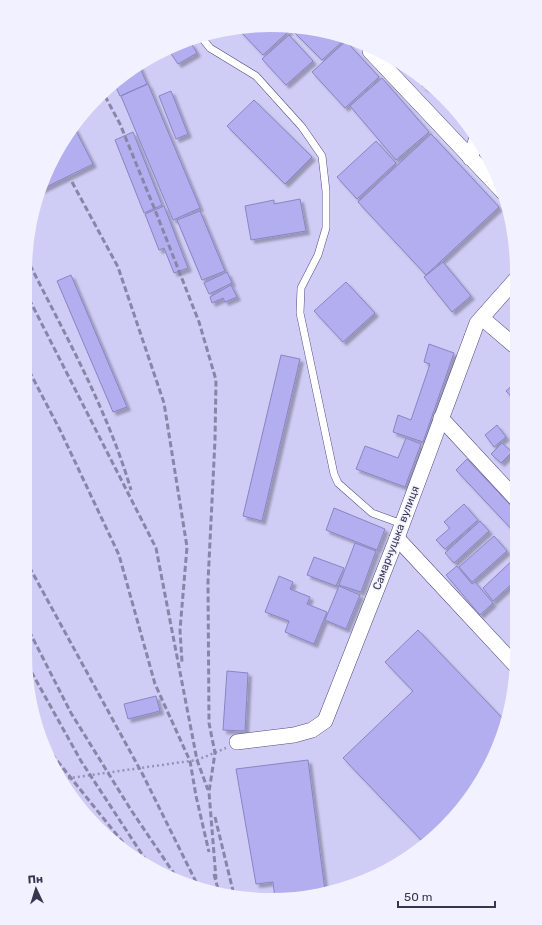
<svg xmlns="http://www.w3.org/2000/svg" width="542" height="925" font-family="Rubik,sans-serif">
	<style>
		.building { fill: #b3aef0; stroke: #8984c3; filter: url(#shadow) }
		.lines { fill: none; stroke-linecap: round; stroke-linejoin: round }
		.lane-casing { stroke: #514a84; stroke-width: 8 }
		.street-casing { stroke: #514a84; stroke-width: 16 }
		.path { stroke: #9492b5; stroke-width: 2.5; stroke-dasharray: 2 3; stroke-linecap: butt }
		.lane { stroke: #fff; stroke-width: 7 }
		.street { stroke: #fff; stroke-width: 15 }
		.rail { stroke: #8886a8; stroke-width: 3; stroke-dasharray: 6 3; stroke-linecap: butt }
		.labels { text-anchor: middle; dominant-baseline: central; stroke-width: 3; stroke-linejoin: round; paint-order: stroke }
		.street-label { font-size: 11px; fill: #373550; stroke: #f1f1ff }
	</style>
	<defs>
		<filter id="shadow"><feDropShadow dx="3.5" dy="3.5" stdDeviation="1" flood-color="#0004"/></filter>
	</defs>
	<rect width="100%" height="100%" fill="#cfcdf5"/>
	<g class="building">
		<path d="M 239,30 L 290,30 L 263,55 Z"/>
		<path d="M 295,30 L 319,30 L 344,40 L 322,60 L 293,31 Z"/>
		<path d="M 289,35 L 313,61 L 286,85 L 262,59 Z"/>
		<path d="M 346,41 L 379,77 L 345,108 L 312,72 Z"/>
		<path d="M 191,43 L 197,53 L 178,64 L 170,52 Z"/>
		<path d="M 139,65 L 147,84 L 120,96 L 115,85 L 134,67 Z"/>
		<path d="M 382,78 L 429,132 L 396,160 L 350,106 Z"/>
		<path d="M 425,81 L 438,91 L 437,93 L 422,86 Z"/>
		<path d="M 148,84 L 200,208 L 173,220 L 121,96 Z"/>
		<path d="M 171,91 L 188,134 L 176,139 L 159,96 Z"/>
		<path d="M 254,100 L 312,157 L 285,184 L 227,126 Z"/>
		<path d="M 74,127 L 93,164 L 38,191 L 66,135 Z"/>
		<path d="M 133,132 L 162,205 L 144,213 L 115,140 Z"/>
		<path d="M 431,134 L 499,207 L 426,275 L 358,202 Z"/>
		<path d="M 376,141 L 396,163 L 357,199 L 337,177 Z"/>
		<path d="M 300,199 L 306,231 L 251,240 L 245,206 L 274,200 L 274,204 Z"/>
		<path d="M 164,206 L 188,268 L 174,273 L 164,248 L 159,250 L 145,214 Z"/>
		<path d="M 200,211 L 225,271 L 202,280 L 177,220 Z"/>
		<path d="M 443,262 L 471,296 L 452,312 L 424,277 Z"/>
		<path d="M 227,272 L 232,283 L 209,294 L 204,283 Z"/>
		<path d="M 71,275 L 127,407 L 113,412 L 57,281 Z"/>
		<path d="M 346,282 L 375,313 L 343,342 L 314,311 Z"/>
		<path d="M 231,285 L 237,297 L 225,302 L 223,298 L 212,303 L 210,297 Z"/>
		<path d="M 429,344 L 454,353 L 423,442 L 393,432 L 398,415 L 411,420 L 430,364 L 424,362 Z"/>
		<path d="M 281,355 L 300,359 L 262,521 L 243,516 Z"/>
		<path d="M 516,382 L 516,402 L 506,391 Z"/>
		<path d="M 516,402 L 516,411 L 512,406 Z"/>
		<path d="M 497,425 L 506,437 L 494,447 L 485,435 Z"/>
		<path d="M 406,438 L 421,444 L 405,487 L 356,469 L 365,446 L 398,458 Z"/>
		<path d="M 502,443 L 512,452 L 501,463 L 491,454 Z"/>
		<path d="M 467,459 L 516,511 L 516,534 L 456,470 Z"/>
		<path d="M 464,504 L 478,520 L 445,549 L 436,540 L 450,528 L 444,522 Z"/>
		<path d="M 334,508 L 385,529 L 377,550 L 326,530 Z"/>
		<path d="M 480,521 L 489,531 L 454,563 L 445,553 Z"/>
		<path d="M 494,536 L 507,551 L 472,582 L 459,567 Z"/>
		<path d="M 355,543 L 376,551 L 361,592 L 339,585 Z"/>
		<path d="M 314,557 L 344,568 L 336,586 L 307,575 Z"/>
		<path d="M 516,557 L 516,583 L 515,581 L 493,601 L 483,588 Z"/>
		<path d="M 457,566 L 472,584 L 475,582 L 493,603 L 480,615 L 446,575 Z"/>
		<path d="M 279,576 L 293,582 L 290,589 L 310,597 L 307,604 L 327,612 L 314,644 L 285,632 L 289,621 L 265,612 Z"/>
		<path d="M 339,586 L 360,595 L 346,629 L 325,620 Z"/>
		<path d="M 418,630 L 506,722 L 504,733 L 476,790 L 425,844 L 343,758 L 413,691 L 385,662 Z"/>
		<path d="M 227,671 L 248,673 L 245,731 L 223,730 Z"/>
		<path d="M 156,696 L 160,711 L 128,719 L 124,704 Z"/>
		<path d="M 308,760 L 325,891 L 275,899 L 273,882 L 256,884 L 236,769 Z"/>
	</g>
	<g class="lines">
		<defs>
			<path id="lane" d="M 202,38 L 210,48 L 256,76 L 302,127 L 322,156 L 326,191 L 326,228 L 318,255 L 301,288 L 300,313 L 334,474 L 338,483 L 372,513 L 402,524"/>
			<g id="street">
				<path d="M 370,51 L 504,193"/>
				<path d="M 470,158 L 477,138"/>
				<path d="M 482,318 L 516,347"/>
				<path d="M 441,418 L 516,499"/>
				<path d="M 397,538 L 516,666"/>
				<path d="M 237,742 L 294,735 L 312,730 L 325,721 L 397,538 L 477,323 L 516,279"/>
			</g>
		</defs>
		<use href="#lane" class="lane-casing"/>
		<use href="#street" class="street-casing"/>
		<path class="path" d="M 63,779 L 197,760 L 226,748"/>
		<use href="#lane" class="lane"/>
		<use href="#street" class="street"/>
		<g class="rail">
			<path d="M 105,96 L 120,124 L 155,210 L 199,322 L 216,380 L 215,440 L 208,582 L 209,723 L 215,753 L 209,792 L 216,879"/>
			<path d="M 72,182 L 118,267 L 164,403 L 187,547 L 180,630 L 182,662"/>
			<path d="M 26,257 C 64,333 107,408 131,490"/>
			<path d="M 25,291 L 156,548 L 197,760 L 208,790"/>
			<path d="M 25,363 L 60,430 L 119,555 L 155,684 L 190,761 L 196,796 L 209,852"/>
			<path d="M 25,559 L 143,775 L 199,888"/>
			<path d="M 25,623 L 71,713 L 131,810 L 177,878"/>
			<path d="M 27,664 L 81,761 L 149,865"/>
			<path d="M 46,747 L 137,860"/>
			<path d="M 215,817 L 234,895"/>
			<path d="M 214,874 L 219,893"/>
		</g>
	</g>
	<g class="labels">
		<g class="street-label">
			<text transform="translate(396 538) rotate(-69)">Самарчуцька вулиця</text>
		</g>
	</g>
	<path d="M0 0H542V925H0ZM271 32H271A239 239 0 0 1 510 271V654A239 239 0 0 1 271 893H271A239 239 0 0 1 32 654V271A239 239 0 0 1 271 32Z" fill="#f1f1ff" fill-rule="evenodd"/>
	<g transform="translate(36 889) rotate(356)" stroke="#f1f1ff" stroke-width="3" paint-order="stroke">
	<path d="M0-3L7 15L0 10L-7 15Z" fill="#373550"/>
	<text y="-6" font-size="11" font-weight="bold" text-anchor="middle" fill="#373550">Пн</text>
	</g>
	<path d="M398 901v6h97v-6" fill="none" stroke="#373550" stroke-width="2"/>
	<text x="404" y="901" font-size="12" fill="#373550" stroke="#f1f1ff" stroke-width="3" paint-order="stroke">50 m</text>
</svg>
